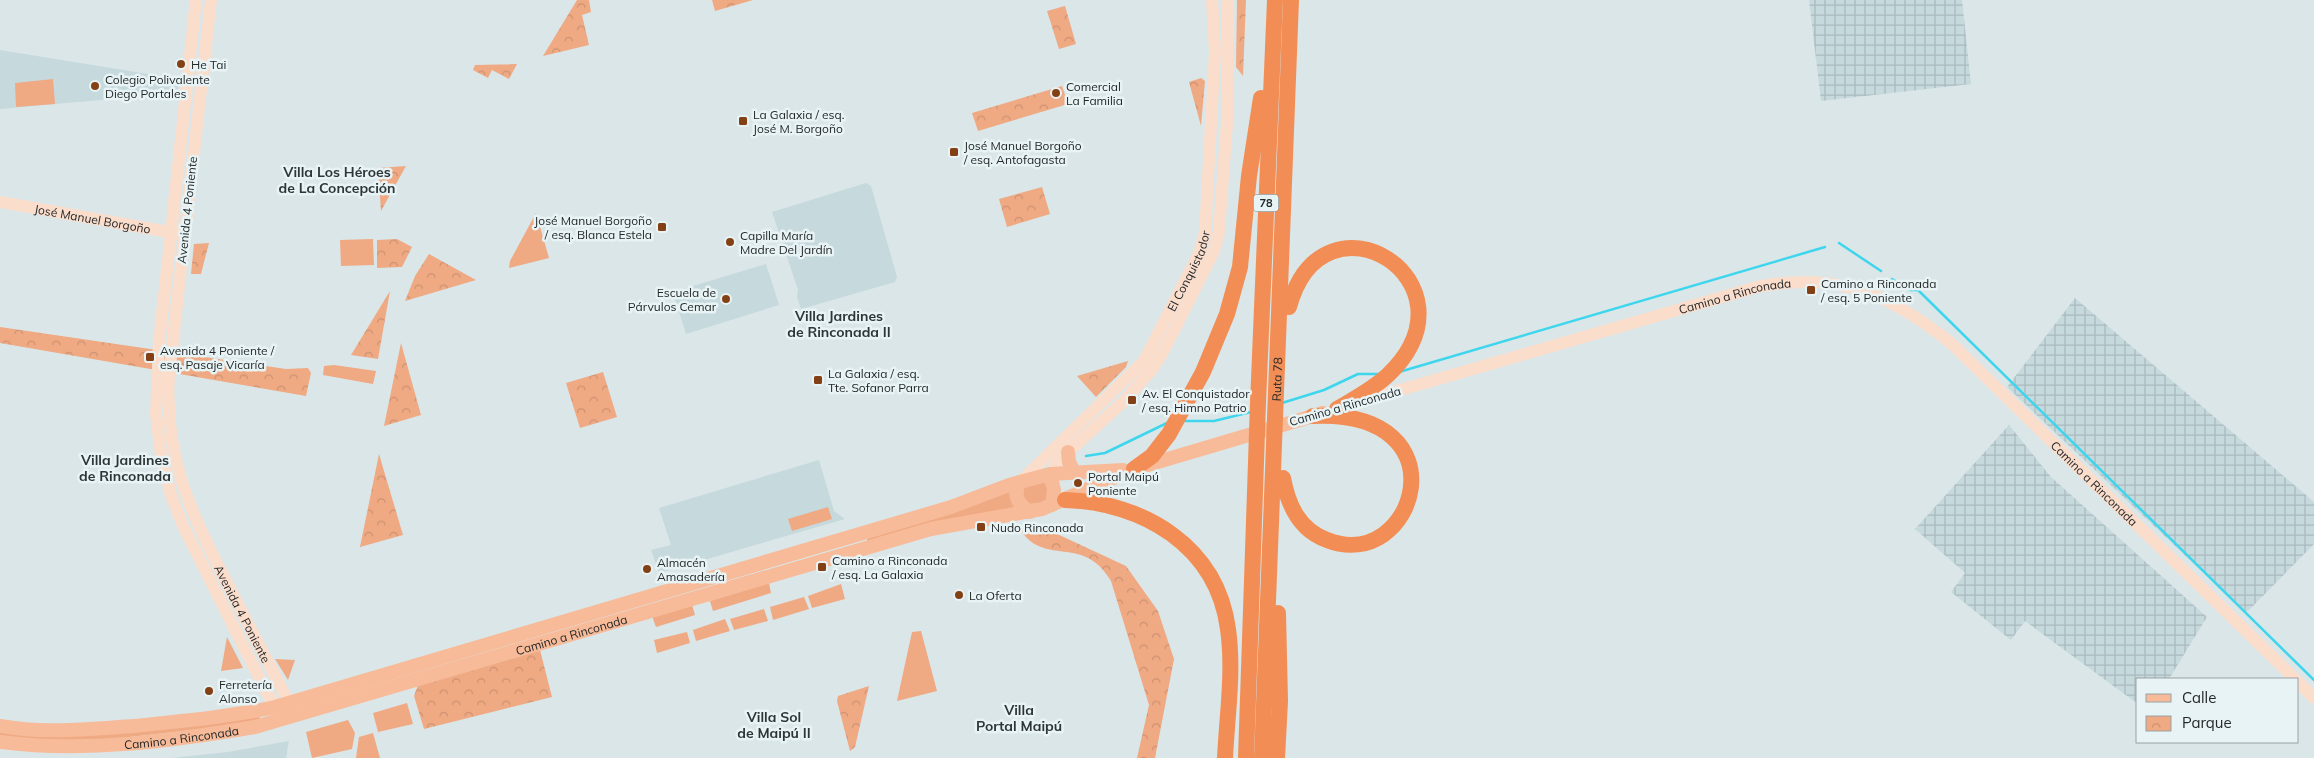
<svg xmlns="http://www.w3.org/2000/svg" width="2314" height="758" font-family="Mulish,sans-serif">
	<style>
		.built { fill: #c6d9dd }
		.industrial { fill: url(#industrial-grid) }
		.grass { fill: #efa983 }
		.park { fill: url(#park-crowns) }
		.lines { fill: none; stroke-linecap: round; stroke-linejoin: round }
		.stream { stroke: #3ed6ed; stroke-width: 2.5 }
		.secondary { stroke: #fbddcc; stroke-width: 12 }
		.primary { stroke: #f7bb99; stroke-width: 14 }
		.highway { stroke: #f28e55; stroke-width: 16 }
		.poi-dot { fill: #844015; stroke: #e8f3f5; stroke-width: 2 }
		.labels { text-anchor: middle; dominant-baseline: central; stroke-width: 5; stroke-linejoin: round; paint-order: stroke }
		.shield { fill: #e8f3f5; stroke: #5f6566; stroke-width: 1 }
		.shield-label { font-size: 11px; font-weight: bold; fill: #242829 }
		.poi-label { font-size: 12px; fill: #242829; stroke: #e8f3f5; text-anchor: start }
		.street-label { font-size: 12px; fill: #242829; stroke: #e8f3f5 }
		.neighbourhood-label { font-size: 14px; font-weight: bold; fill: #2d3537; stroke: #e8f3f5 }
	</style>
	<defs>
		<pattern id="industrial-grid" width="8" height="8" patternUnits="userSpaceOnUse" patternTransform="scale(1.25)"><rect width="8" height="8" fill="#c6d9dd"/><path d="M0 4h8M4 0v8" fill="none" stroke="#aababe"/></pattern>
		<pattern id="park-crowns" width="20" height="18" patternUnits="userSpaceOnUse" patternTransform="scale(1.25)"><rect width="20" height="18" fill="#efa983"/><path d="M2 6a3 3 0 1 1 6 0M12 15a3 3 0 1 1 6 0" fill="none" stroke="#cd9171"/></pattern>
	</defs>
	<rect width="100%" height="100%" fill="#dbe6e8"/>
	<g class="built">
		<path d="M 0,50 L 179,79 L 178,93 L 0,109 Z"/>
		<path d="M 866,183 L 871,186 L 897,277 L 895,282 L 801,309 L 797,297 L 798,290 L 772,212 Z"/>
		<path d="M 766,264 L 779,305 L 686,334 L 673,292 Z"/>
		<path d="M 819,460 L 834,511 L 845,519 L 659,573 L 651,550 L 671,545 L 659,508 Z"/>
		<path d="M 289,741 L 286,758 L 172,758 L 228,752 Z"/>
	</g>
	<g class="industrial">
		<path d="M 1809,0 L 1962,0 L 1971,84 L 1821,101 Z"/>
		<path d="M 2075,298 L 2314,502 L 2314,544 L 2246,613 L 2007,387 Z"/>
		<path d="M 2009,425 L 2051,477 L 2207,617 L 2169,679 L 2138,679 L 2138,704 L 2025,621 L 2011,640 L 1951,592 L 1965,573 L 1915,529 Z"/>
	</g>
	<g class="grass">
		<path d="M 53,79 L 55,104 L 16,107 L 15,83 Z"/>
		<path d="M 536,213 L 549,258 L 509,268 L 510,261 Z"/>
		<path d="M 373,239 L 374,265 L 341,266 L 340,240 Z"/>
		<path d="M 334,365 L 376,371 L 373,384 L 323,375 L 324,366 Z"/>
		<path d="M 1044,482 L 1049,487 L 1046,503 L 1029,504 L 1023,496 L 1024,486 Z"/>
		<path d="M 1013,488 L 1016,507 L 868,543 L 866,536 Z"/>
		<path d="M 828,507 L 832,519 L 792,531 L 788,519 Z"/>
		<path d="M 769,583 L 771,593 L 713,611 L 710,601 Z"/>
		<path d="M 841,584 L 845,599 L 812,608 L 808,596 Z"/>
		<path d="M 804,597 L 809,609 L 773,620 L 770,607 Z"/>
		<path d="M 692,605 L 695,615 L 656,627 L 652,616 Z"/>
		<path d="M 764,609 L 768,621 L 734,630 L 730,619 Z"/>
		<path d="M 725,619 L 730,631 L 696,641 L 693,630 Z"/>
		<path d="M 921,631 L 937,691 L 897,701 L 912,632 Z"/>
		<path d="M 687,632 L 690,643 L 657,653 L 654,640 Z"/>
		<path d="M 227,637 L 243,668 L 221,671 Z"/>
		<path d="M 275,659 L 295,660 L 288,680 Z"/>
		<path d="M 407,703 L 413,724 L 378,732 L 373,713 Z"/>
		<path d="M 258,717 L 261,718 L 254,723 L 77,743 L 0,738 L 0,729 Z"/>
		<path d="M 348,720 L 355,733 L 352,749 L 312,758 L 306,732 Z"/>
		<path d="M 373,733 L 380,758 L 356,758 L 359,737 Z"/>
	</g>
	<g class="park">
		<path d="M 577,0 L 589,0 L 591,12 L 582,15 L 589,45 L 543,56 Z"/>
		<path d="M 712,0 L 753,0 L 715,11 Z"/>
		<path d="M 1237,0 L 1246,0 L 1243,76 L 1236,67 Z"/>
		<path d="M 1065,6 L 1076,44 L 1059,49 L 1047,11 Z"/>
		<path d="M 517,64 L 509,79 L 492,70 L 488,78 L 473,70 L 475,65 Z"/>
		<path d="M 1201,78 L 1205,81 L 1201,126 L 1189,82 Z"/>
		<path d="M 1062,86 L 1068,104 L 978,131 L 972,113 Z"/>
		<path d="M 406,166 L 381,211 L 378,168 Z"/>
		<path d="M 1042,187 L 1050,214 L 1007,227 L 999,199 Z"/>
		<path d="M 397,239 L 412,247 L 402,267 L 377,268 L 377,240 Z"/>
		<path d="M 209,243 L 201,274 L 191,274 L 194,244 Z"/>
		<path d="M 429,254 L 476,280 L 405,301 L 415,276 Z"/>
		<path d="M 390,291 L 378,359 L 351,355 Z"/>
		<path d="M 0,327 L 286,369 L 308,368 L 311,373 L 306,396 L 0,343 Z"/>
		<path d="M 401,343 L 421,415 L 384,426 Z"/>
		<path d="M 1128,361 L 1126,367 L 1096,397 L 1077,376 Z"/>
		<path d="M 603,372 L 617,417 L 580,428 L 566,383 Z"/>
		<path d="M 379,454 L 403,535 L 360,547 Z"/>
		<path d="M 1042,527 L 1126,566 L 1158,611 L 1174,659 L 1155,758 L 1137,758 L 1149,705 L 1111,581 C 1083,533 1044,568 1020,529 Z"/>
		<path d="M 540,650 L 552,697 L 424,729 L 414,696 L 418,685 Z"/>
		<path d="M 869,686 L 855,747 L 850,751 L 837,701 L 838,696 Z"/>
	</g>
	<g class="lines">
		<g class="stream">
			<path d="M 1839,243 L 1881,271"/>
			<path d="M 1892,279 L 1910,290 L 1918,290 L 2314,680"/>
			<path d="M 1399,372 L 1825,247"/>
			<path d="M 1282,403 L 1324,390 L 1358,374 L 1379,374"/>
			<path d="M 1183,421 L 1214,421 L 1251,412"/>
			<path d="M 1086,456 L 1105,453 L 1167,423"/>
		</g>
		<g class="secondary">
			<path d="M 196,0 L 159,343 L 156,414 L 161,455 L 171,495 L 184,528 L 266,691 L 275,707 L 282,711"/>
			<path id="s1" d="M 211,0 L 169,375 C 164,457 190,510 226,581 C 247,622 268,663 289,703 L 291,713"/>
			<path id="s2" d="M 0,202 L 180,234"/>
			<path id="s3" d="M 1355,403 L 1757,287 C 1837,271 1889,293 1952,344 L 2295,679"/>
			<path d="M 1050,474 L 1059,460 L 1125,400 L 1153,368 L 1164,350 L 1214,251 L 1219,231 L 1227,123 L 1228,0"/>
			<path id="s4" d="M 1020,482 L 1144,361 L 1200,252 L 1205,232 L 1215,52 L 1212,0"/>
			<path d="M 2298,682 L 2314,698"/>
		</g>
		<g class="primary">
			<path d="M 1068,452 L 1069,462 L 1074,472"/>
			<path d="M 1050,474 L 1054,490 L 1052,505"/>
			<path d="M 1020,482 C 1012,495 1018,504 1030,512"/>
			<path d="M 0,726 C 44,734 89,729 134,726 C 181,721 228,717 275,707 L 951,507 L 1009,485 L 1050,474 L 1123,470"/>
			<path id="s5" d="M 0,742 C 85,753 171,741 255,727 L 931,529 L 1042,509 L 1134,469 L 1323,413"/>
		</g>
		<g class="highway">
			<path d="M 1289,307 C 1323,181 1485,282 1388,375 C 1373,389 1354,399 1337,409"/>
			<path d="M 1134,469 L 1152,456 L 1169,434 L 1203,372 L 1227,314 L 1240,267 L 1249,176 L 1261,98"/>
			<path d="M 1283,478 C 1288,505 1299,530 1327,540 C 1415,575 1467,409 1313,416"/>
			<path d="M 1065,500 C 1143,502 1217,546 1228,629 C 1234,671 1227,716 1225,758"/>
			<path d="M 1246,758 L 1258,403 L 1275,0"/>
			<path id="s6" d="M 1262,758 L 1291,0"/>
			<path d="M 1277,758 L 1280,701 L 1278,613"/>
		</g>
	</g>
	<g class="poi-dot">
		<circle cx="181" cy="64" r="5"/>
		<circle cx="95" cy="86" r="5"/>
		<circle cx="1056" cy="93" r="5"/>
		<rect x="738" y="116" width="10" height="10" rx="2.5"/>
		<rect x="949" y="147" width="10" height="10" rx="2.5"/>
		<rect x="657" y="222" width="10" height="10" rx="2.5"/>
		<circle cx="730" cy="242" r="5"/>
		<rect x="1806" y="285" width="10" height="10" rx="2.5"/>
		<circle cx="726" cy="299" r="5"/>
		<rect x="145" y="352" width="10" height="10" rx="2.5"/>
		<rect x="813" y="375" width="10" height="10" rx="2.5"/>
		<rect x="1127" y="395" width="10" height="10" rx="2.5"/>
		<circle cx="1078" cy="483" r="5"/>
		<rect x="976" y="522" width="10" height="10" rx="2.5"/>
		<rect x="817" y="562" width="10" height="10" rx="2.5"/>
		<circle cx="647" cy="569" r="5"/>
		<circle cx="959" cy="595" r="5"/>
		<circle cx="209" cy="691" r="5"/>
	</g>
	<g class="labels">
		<rect class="shield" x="1253.5" y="194.5" width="25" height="17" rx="4"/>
		<g class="shield-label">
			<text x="1266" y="203">78</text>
		</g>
		<g class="poi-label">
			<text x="191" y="64">He Tai</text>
			<text x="105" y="79">Colegio Polivalente<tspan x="105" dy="14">Diego Portales</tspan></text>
			<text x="1066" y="86">Comercial<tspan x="1066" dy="14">La Familia</tspan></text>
			<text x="753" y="114">La Galaxia / esq.<tspan x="753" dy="14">José M. Borgoño</tspan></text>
			<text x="964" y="145">José Manuel Borgoño<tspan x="964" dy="14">/ esq. Antofagasta</tspan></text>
			<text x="652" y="220" text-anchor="end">José Manuel Borgoño<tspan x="652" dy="14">/ esq. Blanca Estela</tspan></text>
			<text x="740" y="235">Capilla María<tspan x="740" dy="14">Madre Del Jardín</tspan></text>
			<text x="1821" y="283">Camino a Rinconada<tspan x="1821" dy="14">/ esq. 5 Poniente</tspan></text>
			<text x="716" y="292" text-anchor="end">Escuela de<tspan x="716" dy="14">Párvulos Cemar</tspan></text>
			<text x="160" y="350">Avenida 4 Poniente /<tspan x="160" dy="14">esq. Pasaje Vicaría</tspan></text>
			<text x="828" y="373">La Galaxia / esq.<tspan x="828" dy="14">Tte. Sofanor Parra</tspan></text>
			<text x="1142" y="393">Av. El Conquistador<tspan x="1142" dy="14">/ esq. Himno Patrio</tspan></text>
			<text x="1088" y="476">Portal Maipú<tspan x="1088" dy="14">Poniente</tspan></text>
			<text x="991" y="527">Nudo Rinconada</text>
			<text x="832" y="560">Camino a Rinconada<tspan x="832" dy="14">/ esq. La Galaxia</tspan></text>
			<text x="657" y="562">Almacén<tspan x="657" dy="14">Amasadería</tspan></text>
			<text x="969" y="595">La Oferta</text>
			<text x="219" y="684">Ferretería<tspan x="219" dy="14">Alonso</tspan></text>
		</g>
		<g class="street-label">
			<text transform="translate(187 210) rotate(-84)">Avenida 4 Poniente</text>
			<text stroke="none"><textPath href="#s2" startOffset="94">José Manuel Borgoño</textPath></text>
			<text stroke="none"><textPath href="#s4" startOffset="274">El Conquistador</textPath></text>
			<text stroke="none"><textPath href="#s3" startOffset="395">Camino a Rinconada</textPath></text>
			<text stroke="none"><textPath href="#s6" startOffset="379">Ruta 78</textPath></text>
			<text transform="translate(1345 406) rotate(-16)">Camino a Rinconada</text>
			<text stroke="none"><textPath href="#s3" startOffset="829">Camino a Rinconada</textPath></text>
			<text stroke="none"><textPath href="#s1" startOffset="631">Avenida 4 Poniente</textPath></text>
			<text stroke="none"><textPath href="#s5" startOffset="586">Camino a Rinconada</textPath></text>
			<text stroke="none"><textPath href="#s5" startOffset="182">Camino a Rinconada</textPath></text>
		</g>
		<g class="neighbourhood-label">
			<text x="337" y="172">Villa Los Héroes<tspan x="337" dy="16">de La Concepción</tspan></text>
			<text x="839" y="316">Villa Jardines<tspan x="839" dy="16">de Rinconada II</tspan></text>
			<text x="125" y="460">Villa Jardines<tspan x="125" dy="16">de Rinconada</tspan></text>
			<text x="1019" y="710">Villa<tspan x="1019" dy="16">Portal Maipú</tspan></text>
			<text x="774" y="717">Villa Sol<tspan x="774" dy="16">de Maipú II</tspan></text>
		</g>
	</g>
	<rect x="2136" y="678" width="162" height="65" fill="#e8f3f5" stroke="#9aa2a3"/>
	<rect x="2146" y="694" width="25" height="8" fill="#f7bb99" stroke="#9aa2a3"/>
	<text x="2182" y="703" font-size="15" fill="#242829">Calle</text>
	<rect x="2146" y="716" width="25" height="15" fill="url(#park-crowns)" stroke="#9aa2a3"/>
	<text x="2182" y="728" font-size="15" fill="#242829">Parque</text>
</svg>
